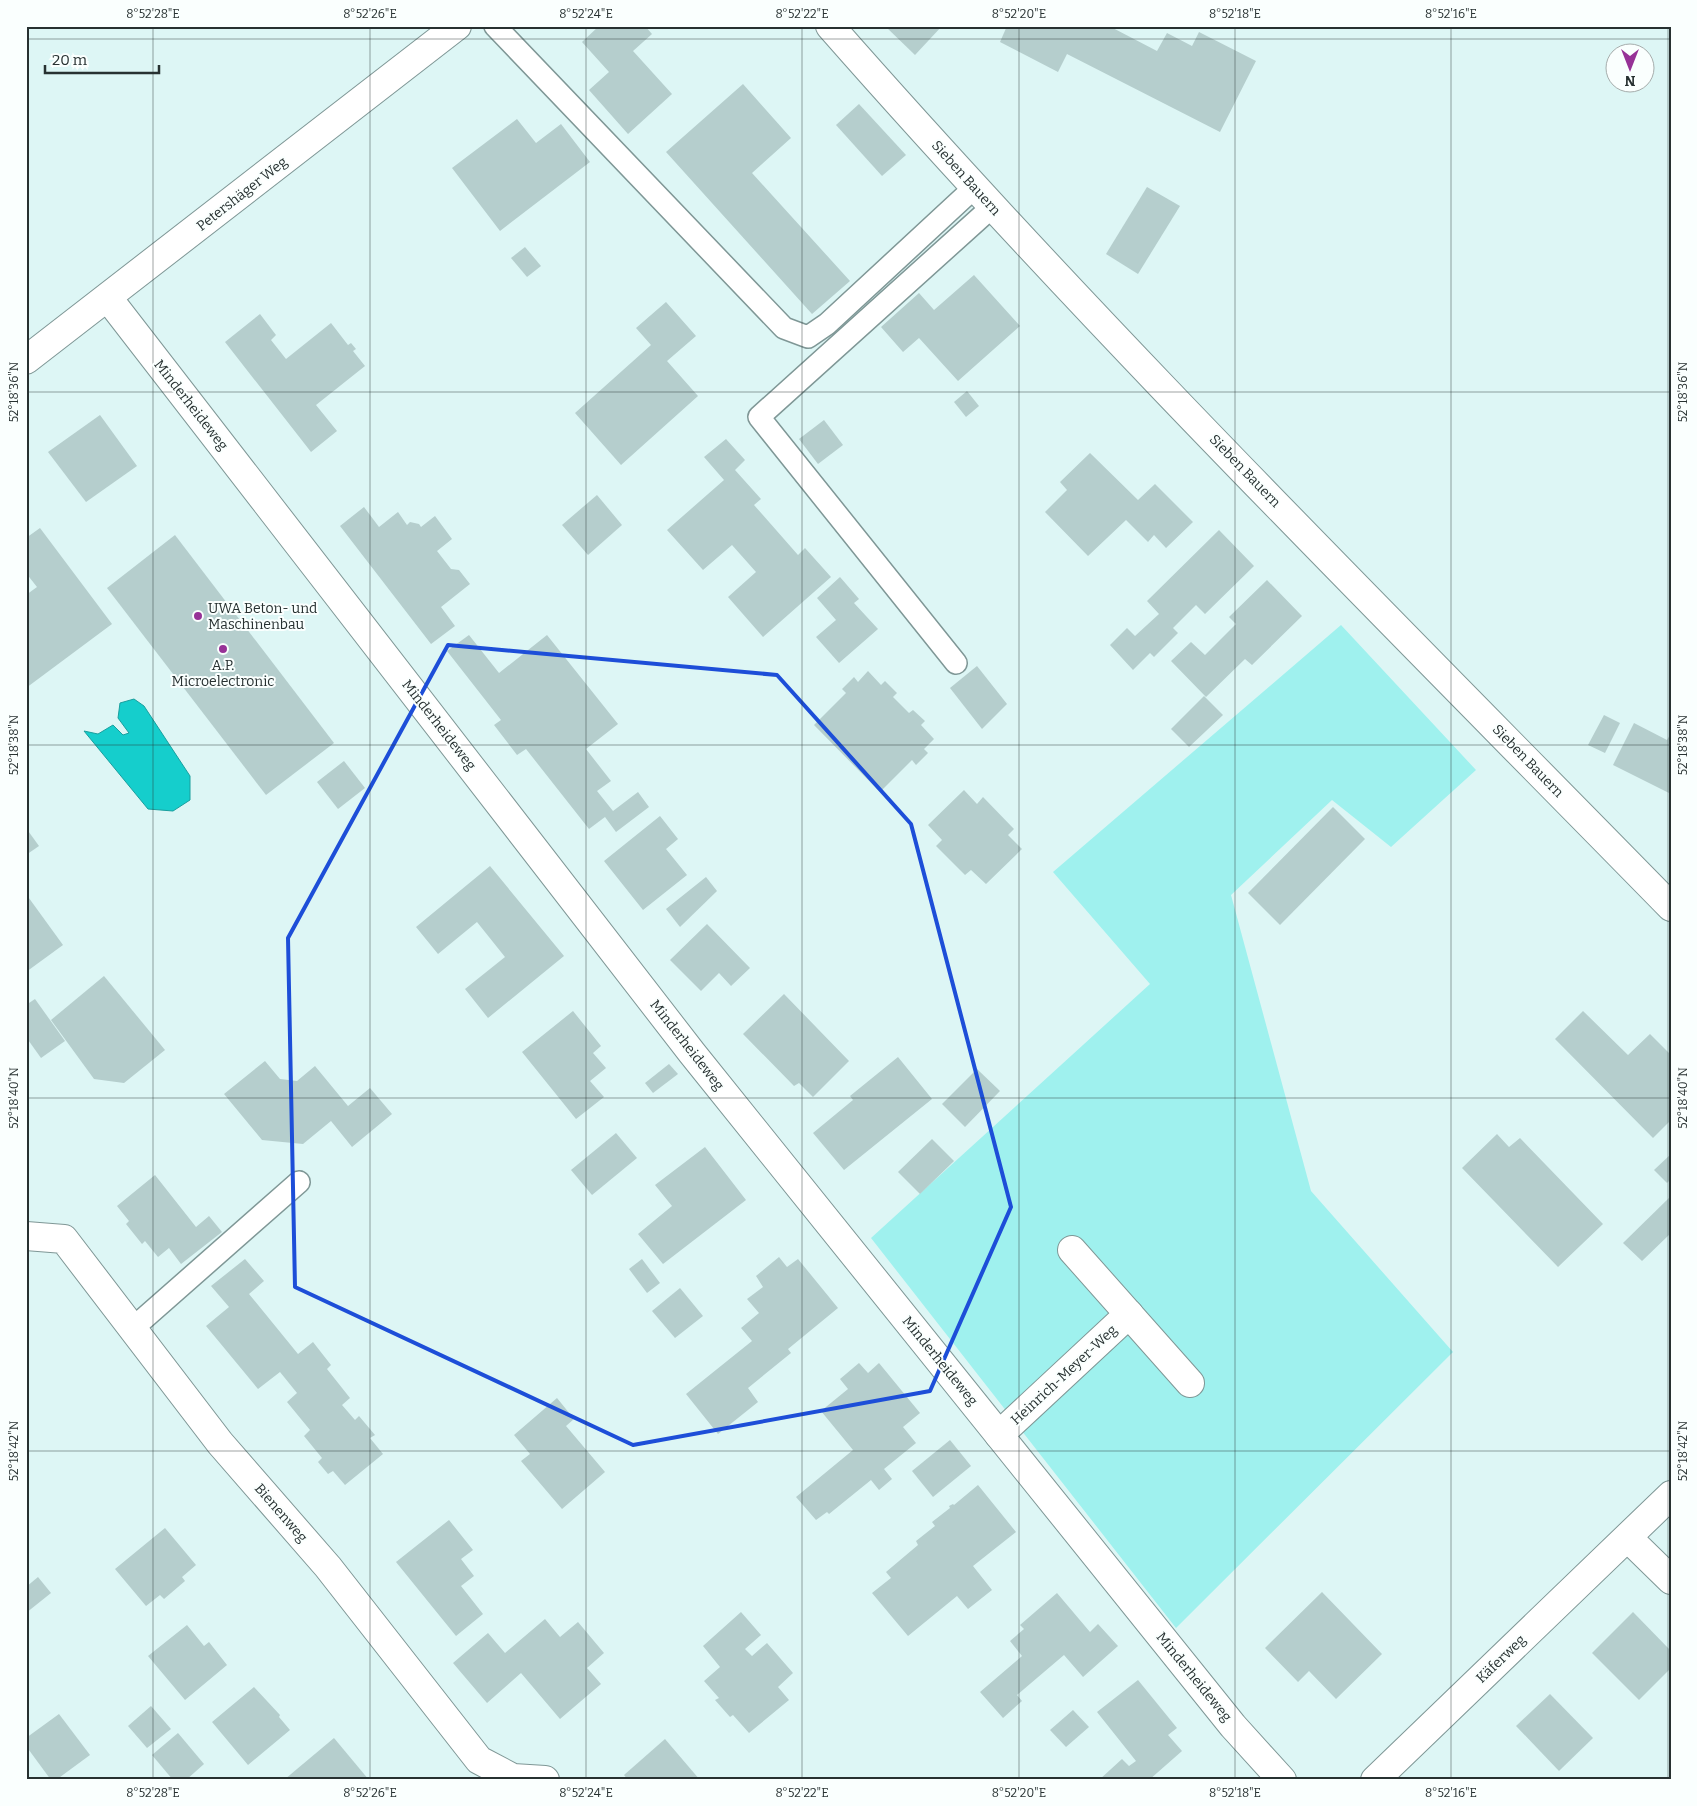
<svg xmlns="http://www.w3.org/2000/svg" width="1697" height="1806" font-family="Bitter,serif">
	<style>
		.green { fill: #9ff1ee }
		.water { fill: #15cecc; stroke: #1a9f9e }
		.building { fill: #b5cecd }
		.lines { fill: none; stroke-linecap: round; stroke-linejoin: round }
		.lane-casing { stroke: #7f9796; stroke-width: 24 }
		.street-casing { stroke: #7f9796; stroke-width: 30 }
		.secondary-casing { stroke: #7f9796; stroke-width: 30 }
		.lane { stroke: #fff; stroke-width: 21 }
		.street { stroke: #fff; stroke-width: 28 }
		.secondary { stroke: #fff; stroke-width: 28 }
		.marked { fill: none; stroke: #1d4ed8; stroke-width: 4; stroke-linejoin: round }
		.ticks { fill: none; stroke: #273131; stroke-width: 1; stroke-opacity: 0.45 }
		.poi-dot { fill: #973297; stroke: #fafffe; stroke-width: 2 }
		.labels { text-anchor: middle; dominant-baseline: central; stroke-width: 4; stroke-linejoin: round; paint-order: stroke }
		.street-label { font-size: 14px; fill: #273131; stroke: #fafffe }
		.poi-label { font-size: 14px; fill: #273131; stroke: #fafffe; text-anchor: start }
		.neatline { fill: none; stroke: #273131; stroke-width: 2 }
		.ticks-label { font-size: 12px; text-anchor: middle; fill: #273131 }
	</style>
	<rect width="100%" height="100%" fill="#ddf6f5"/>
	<path class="green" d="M 1341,625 L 1476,770 L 1391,847 L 1332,800 L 1231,895 L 1311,1191 L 1453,1352 L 1176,1628 L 871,1238 L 1150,984 L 1053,872 Z"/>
	<path class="water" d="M 134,699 L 144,706 L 190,776 L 190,800 L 173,811 L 148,809 L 84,731 L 98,734 L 113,725 L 123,735 L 129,733 L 118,718 L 120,703 Z"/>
	<g class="building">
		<path d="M 599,26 L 645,26 L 652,34 L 633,51 L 672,94 L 628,134 L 589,90 L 609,72 L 582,42 Z"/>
		<path d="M 885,26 L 942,26 L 915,55 Z"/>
		<path d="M 1007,26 L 1109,26 L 1157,51 L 1167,33 L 1192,46 L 1199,32 L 1256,61 L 1220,132 L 1067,54 L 1058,72 L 1000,42 Z"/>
		<path d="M 743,84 L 791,138 L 752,173 L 850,281 L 812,314 L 666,152 Z"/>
		<path d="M 859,104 L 906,155 L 882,176 L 836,125 Z"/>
		<path d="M 517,119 L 536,143 L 561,124 L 590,162 L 500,231 L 452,168 Z"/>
		<path d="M 1147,187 L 1180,206 L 1138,274 L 1106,254 Z"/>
		<path d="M 525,247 L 541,266 L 527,277 L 511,258 Z"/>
		<path d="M 974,275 L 1020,326 L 958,381 L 919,338 L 903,352 L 881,327 L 919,293 L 934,310 Z"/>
		<path d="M 666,302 L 696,336 L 667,361 L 698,396 L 621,465 L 575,413 L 651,345 L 636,328 Z"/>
		<path d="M 260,314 L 276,335 L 271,340 L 286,359 L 331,323 L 348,345 L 351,343 L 356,349 L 353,351 L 365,366 L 316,405 L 337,431 L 311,452 L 225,342 Z"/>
		<path d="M 967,391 L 979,406 L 966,417 L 954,402 Z"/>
		<path d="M 100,415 L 137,466 L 86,502 L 48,452 Z"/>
		<path d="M 824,420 L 843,445 L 818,464 L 799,439 Z"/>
		<path d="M 726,439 L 745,460 L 735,470 L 761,499 L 754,505 L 798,555 L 805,548 L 831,577 L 763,637 L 728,597 L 756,572 L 732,545 L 703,570 L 667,530 L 724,480 L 704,457 Z"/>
		<path d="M 1090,453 L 1138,500 L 1155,484 L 1193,522 L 1166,548 L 1154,535 L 1148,542 L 1126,520 L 1088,556 L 1045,512 L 1067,490 L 1060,482 Z"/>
		<path d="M 597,495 L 622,525 L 588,555 L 562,525 Z"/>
		<path d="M 364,507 L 379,527 L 398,512 L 407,525 L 410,522 L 419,524 L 421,527 L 435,516 L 452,539 L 437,551 L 451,569 L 459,570 L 470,584 L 441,607 L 455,626 L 431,644 L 340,526 Z"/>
		<path d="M 40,528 L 112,624 L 26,688 L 26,595 L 37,587 L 26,573 L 26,538 Z"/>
		<path d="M 1219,530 L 1254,566 L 1205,614 L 1196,605 L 1173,628 L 1178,633 L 1154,657 L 1150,653 L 1133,670 L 1110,645 L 1127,628 L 1135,636 L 1159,614 L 1147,601 Z"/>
		<path d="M 175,535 L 334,743 L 266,795 L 107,588 Z"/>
		<path d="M 840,577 L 859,599 L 854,603 L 878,629 L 839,663 L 816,637 L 836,620 L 817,598 Z"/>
		<path d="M 1267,580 L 1302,616 L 1252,665 L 1245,659 L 1206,697 L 1171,661 L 1191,642 L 1205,655 L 1236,624 L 1229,617 Z"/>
		<path d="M 469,635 L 499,673 L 547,635 L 618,724 L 586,749 L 611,781 L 597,791 L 613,811 L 638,792 L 649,807 L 616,832 L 605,817 L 589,829 L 526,749 L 517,755 L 494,725 L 501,720 L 447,651 Z"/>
		<path d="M 977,666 L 1007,704 L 982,729 L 950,688 Z"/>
		<path d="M 868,671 L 881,685 L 885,681 L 897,693 L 893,697 L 909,713 L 913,710 L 925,721 L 921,725 L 934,739 L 924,749 L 928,753 L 916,765 L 912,760 L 880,792 L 814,725 L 846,693 L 842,689 L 854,677 L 858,682 Z"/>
		<path d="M 1204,696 L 1223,715 L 1189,747 L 1171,729 Z"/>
		<path d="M 1604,715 L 1620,723 L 1605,753 L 1588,745 Z"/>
		<path d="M 1634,723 L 1667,740 L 1671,733 L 1671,794 L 1613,765 Z"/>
		<path d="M 344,761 L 365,788 L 338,809 L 317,782 Z"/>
		<path d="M 964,790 L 977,804 L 983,797 L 1014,829 L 1008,835 L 1022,849 L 986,884 L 971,870 L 965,875 L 936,846 L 942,840 L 928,825 Z"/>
		<path d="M 1333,807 L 1365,839 L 1280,925 L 1248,893 Z"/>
		<path d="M 660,816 L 678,839 L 666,849 L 687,875 L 643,910 L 604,861 Z"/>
		<path d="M 26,828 L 39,846 L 26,855 Z"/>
		<path d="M 490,866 L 564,956 L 488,1018 L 465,989 L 505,957 L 477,922 L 438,954 L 416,927 Z"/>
		<path d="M 706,877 L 717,891 L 680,927 L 666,909 Z"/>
		<path d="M 26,894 L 63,945 L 26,972 Z"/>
		<path d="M 707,924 L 750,968 L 731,986 L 719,973 L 701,991 L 670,960 Z"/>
		<path d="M 104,976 L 165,1050 L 124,1083 L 94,1079 L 51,1020 Z"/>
		<path d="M 784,994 L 849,1061 L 813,1097 L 799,1083 L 794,1086 L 743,1034 Z"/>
		<path d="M 35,999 L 65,1041 L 41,1058 L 26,1037 L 26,1005 Z"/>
		<path d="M 573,1011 L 601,1046 L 593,1053 L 606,1068 L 590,1081 L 604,1097 L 576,1119 L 522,1052 Z"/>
		<path d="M 1583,1011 L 1628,1055 L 1650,1034 L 1671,1055 L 1671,1120 L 1653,1138 L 1555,1039 Z"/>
		<path d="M 898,1057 L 932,1099 L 844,1170 L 813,1133 L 853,1100 L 850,1096 Z"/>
		<path d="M 265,1061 L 280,1079 L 297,1081 L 315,1066 L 348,1106 L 370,1088 L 392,1114 L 352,1147 L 331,1121 L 303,1144 L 262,1140 L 224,1094 Z"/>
		<path d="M 669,1064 L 678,1074 L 653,1093 L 645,1083 Z"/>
		<path d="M 977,1069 L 1000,1091 L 965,1127 L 942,1104 Z"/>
		<path d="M 616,1133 L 637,1158 L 592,1195 L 571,1170 Z"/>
		<path d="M 1497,1134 L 1509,1147 L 1520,1138 L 1603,1224 L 1558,1267 L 1462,1168 Z"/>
		<path d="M 932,1139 L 954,1161 L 920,1194 L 898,1172 Z"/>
		<path d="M 705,1147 L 746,1200 L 663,1264 L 638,1234 L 672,1206 L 655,1185 Z"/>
		<path d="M 1671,1154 L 1671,1179 L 1667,1183 L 1654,1170 Z"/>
		<path d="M 155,1175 L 196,1227 L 209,1216 L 222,1232 L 181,1264 L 169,1248 L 158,1257 L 145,1241 L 142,1244 L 126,1224 L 129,1221 L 117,1206 Z"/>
		<path d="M 1671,1196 L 1671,1233 L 1642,1261 L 1623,1243 Z"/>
		<path d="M 779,1257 L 787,1267 L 798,1259 L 838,1308 L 788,1349 L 791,1353 L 748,1388 L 758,1402 L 718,1434 L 686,1394 L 752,1341 L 741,1328 L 759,1313 L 747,1299 L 763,1287 L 756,1276 Z"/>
		<path d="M 245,1259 L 264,1281 L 249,1294 L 298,1354 L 313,1342 L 331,1365 L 327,1369 L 350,1398 L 342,1405 L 355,1420 L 359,1416 L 375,1435 L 370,1438 L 383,1454 L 345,1485 L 333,1471 L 328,1474 L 318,1462 L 322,1458 L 304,1436 L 310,1430 L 287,1402 L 297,1393 L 280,1372 L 258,1389 L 206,1326 L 229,1307 L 211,1286 Z"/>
		<path d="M 642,1259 L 660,1283 L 647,1293 L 629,1269 Z"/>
		<path d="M 680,1288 L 703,1316 L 675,1338 L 652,1311 Z"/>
		<path d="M 859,1363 L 868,1373 L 879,1363 L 920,1413 L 903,1427 L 916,1443 L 884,1469 L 892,1479 L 879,1490 L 871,1480 L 829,1514 L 827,1512 L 816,1520 L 796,1497 L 853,1450 L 821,1411 L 848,1389 L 840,1379 Z"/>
		<path d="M 557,1398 L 574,1419 L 566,1426 L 605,1472 L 562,1509 L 521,1461 L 530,1454 L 514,1435 Z"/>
		<path d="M 950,1440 L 971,1466 L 933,1497 L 912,1471 Z"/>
		<path d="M 978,1485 L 1016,1532 L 973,1566 L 992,1590 L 968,1609 L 957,1596 L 908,1636 L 872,1593 L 891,1578 L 886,1572 L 918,1545 L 916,1541 L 935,1526 L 932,1522 L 950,1508 L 949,1506 L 953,1504 L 954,1505 Z"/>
		<path d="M 449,1520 L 473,1550 L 461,1559 L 474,1576 L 461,1586 L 483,1614 L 456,1636 L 396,1562 Z"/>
		<path d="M 165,1528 L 196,1565 L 182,1577 L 185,1581 L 164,1599 L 160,1595 L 146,1606 L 115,1569 Z"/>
		<path d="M 38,1577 L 51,1593 L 26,1613 L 26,1587 Z"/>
		<path d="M 1322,1592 L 1382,1654 L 1336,1699 L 1309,1671 L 1298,1682 L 1265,1648 Z"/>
		<path d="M 1057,1593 L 1090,1632 L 1098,1624 L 1118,1646 L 1083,1677 L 1064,1655 L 1017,1695 L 1022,1701 L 1003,1718 L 980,1692 L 1022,1656 L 1010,1641 L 1024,1629 L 1020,1625 Z"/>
		<path d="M 741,1612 L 761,1635 L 745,1649 L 752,1656 L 767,1643 L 793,1673 L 778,1687 L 789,1700 L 749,1733 L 733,1715 L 730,1717 L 715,1700 L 719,1698 L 704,1681 L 720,1667 L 703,1646 Z"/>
		<path d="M 1633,1612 L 1671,1651 L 1671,1668 L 1639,1700 L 1592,1653 Z"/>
		<path d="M 545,1619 L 560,1637 L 578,1622 L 604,1653 L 587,1668 L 601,1684 L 560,1719 L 521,1673 L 487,1703 L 453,1663 L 488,1633 L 505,1653 Z"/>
		<path d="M 187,1625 L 204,1646 L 209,1642 L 227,1665 L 185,1700 L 148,1656 Z"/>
		<path d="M 1138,1680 L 1177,1728 L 1168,1735 L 1182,1751 L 1149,1780 L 1099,1780 L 1122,1759 L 1129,1766 L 1136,1761 L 1097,1712 Z"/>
		<path d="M 254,1687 L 280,1715 L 279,1717 L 290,1730 L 248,1765 L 212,1722 Z"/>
		<path d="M 1550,1694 L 1593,1738 L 1559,1771 L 1516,1726 Z"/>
		<path d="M 151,1706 L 171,1729 L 147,1748 L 128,1726 Z"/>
		<path d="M 1073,1710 L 1089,1727 L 1066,1747 L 1050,1730 Z"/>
		<path d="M 59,1714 L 90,1755 L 56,1780 L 51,1780 L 26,1746 L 26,1738 Z"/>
		<path d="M 178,1733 L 204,1764 L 186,1780 L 173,1780 L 152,1755 Z"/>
		<path d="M 334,1738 L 369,1780 L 284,1780 L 297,1769 Z"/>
		<path d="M 665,1739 L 700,1780 L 628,1780 L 624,1775 Z"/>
	</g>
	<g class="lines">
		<defs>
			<g id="lane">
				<path d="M 495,26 L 784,328 L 808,337 L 827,324 L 975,187"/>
				<path d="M 956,663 L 759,417 L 992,207"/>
				<path d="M 132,1329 L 299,1182"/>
			</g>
			<g id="street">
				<path d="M 830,26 C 1098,331 1387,617 1671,907"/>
				<path d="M 108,298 L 692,1053 L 1233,1726 L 1282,1780"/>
				<path d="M 26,1236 L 64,1239 L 220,1443 L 328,1567 L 479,1760 L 513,1778 L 545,1780"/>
				<path d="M 1072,1250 L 1190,1383"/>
				<path d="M 999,1435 L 1129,1314"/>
				<path d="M 1628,1538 L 1671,1580"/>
				<path d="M 1375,1780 L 1671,1495"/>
			</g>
			<path id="secondary" d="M 26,360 L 457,26"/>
		</defs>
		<use href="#lane" class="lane-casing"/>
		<use href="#street" class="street-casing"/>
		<use href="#secondary" class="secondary-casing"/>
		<use href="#lane" class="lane"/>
		<use href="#street" class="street"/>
		<use href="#secondary" class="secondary"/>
	</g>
	<path class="marked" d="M 448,645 L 777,675 L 911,824 L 1011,1207 L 930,1391 L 633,1445 L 295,1287 L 288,938 Z"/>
	<path class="ticks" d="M 153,26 L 153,1780M 370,26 L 370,1780M 586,26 L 586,1780M 802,26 L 802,1780M 1019,26 L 1019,1780M 1235,26 L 1235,1780M 1451,26 L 1451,1780M 1668,26 L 1668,1780M 26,39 L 1671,39M 26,392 L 1671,392M 26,745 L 1671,745M 26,1098 L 1671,1098M 26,1451 L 1671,1451"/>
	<g class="poi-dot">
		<circle cx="198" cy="616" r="5"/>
		<circle cx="223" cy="649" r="5"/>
	</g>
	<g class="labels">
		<g class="street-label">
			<text transform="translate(966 178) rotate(48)">Sieben Bauern</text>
			<text transform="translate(242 194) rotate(-38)">Petershäger Weg</text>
			<text transform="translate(191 405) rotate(52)">Minderheideweg</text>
			<text transform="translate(1245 471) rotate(46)">Sieben Bauern</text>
			<text transform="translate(439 725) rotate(52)">Minderheideweg</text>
			<text transform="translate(1528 761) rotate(46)">Sieben Bauern</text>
			<text transform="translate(687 1045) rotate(52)">Minderheideweg</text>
			<text transform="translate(940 1361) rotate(51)">Minderheideweg</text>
			<text transform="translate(1064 1375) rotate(-43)">Heinrich-Meyer-Weg</text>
			<text transform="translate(281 1513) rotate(49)">Bienenweg</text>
			<text transform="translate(1501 1659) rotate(-44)">Käferweg</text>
			<text transform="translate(1194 1677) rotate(51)">Minderheideweg</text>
		</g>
		<g class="poi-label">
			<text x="208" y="608">UWA Beton- und<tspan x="208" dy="16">Maschinenbau</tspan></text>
			<text x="223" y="665" text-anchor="middle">A.P.<tspan x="223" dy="16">Microelectronic</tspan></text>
		</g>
	</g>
	<rect width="1697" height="1806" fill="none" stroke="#fafffe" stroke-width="55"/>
	<g transform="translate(1630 68) rotate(180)"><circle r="24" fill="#fafffe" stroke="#a6adac"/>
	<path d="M0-4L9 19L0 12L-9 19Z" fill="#973297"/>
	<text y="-8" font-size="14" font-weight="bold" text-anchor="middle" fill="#273131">N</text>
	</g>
	<path d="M45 65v8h114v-8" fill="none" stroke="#273131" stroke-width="2.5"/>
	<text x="52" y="65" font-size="15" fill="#273131" stroke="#fafffe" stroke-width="4" paint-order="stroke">20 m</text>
	<rect x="28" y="28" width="1642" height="1750" class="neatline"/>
	<g class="ticks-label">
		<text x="153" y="18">8°52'28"E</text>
		<text x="370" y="18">8°52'26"E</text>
		<text x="586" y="18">8°52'24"E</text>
		<text x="802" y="18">8°52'22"E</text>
		<text x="1019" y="18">8°52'20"E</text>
		<text x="1235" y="18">8°52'18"E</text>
		<text x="1451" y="18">8°52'16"E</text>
		<text transform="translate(1683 392) rotate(-90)" y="4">52°18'36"N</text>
		<text transform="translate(14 392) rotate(-90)" y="4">52°18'36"N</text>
		<text transform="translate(1683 745) rotate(-90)" y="4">52°18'38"N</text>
		<text transform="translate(14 745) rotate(-90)" y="4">52°18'38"N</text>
		<text transform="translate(1683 1098) rotate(-90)" y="4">52°18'40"N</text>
		<text transform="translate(14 1098) rotate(-90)" y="4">52°18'40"N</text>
		<text transform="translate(1683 1451) rotate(-90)" y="4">52°18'42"N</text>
		<text transform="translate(14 1451) rotate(-90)" y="4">52°18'42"N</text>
		<text x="153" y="1797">8°52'28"E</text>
		<text x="370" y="1797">8°52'26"E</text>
		<text x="586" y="1797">8°52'24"E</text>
		<text x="802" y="1797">8°52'22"E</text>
		<text x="1019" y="1797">8°52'20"E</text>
		<text x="1235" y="1797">8°52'18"E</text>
		<text x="1451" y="1797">8°52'16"E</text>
	</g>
</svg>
